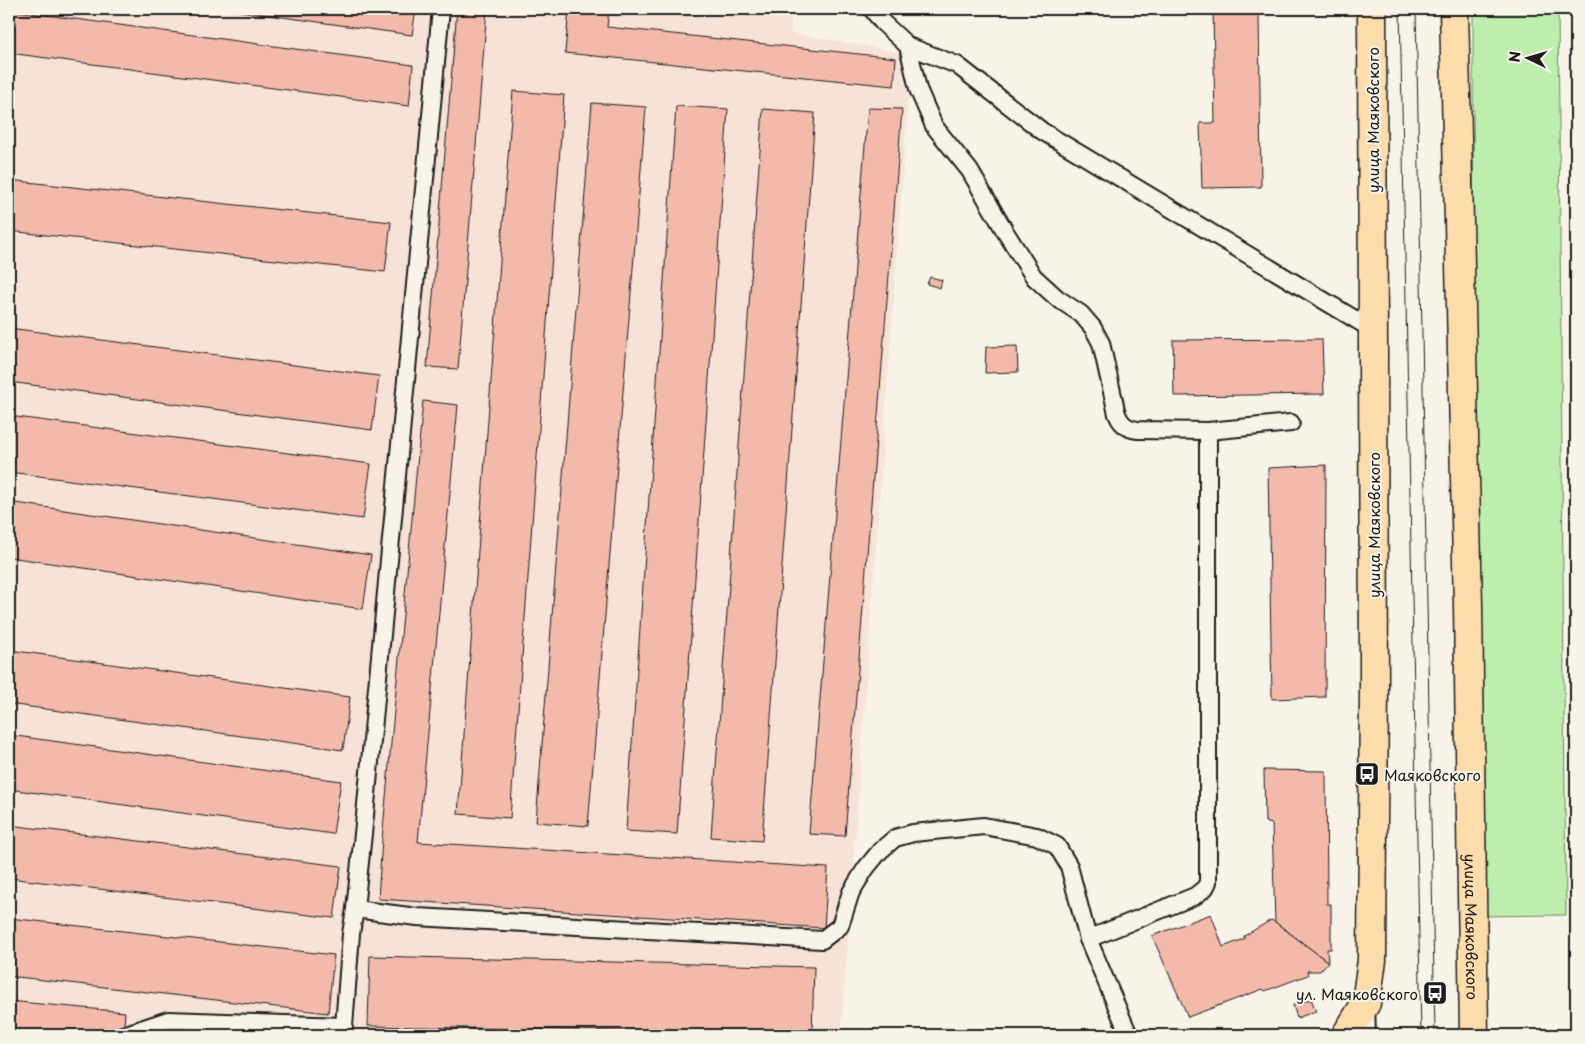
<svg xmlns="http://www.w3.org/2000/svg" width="1585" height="1044" font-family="'Playpen Sans',sans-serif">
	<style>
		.built { fill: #f6e2d6 }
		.green { fill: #beeead; stroke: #6d8564 }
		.building { fill: #f3baac; stroke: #1c1c1c }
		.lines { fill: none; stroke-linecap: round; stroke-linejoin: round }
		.lane-casing { stroke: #1c1c1c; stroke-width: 20 }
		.primary-casing { stroke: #1c1c1c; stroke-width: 31 }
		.lane { stroke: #f7f3e8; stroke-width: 16 }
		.primary { stroke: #fddcac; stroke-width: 28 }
		.tram { stroke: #1c1c1c; stroke-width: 1 }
		.labels { text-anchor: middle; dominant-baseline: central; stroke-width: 4; stroke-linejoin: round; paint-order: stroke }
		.street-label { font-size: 15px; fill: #1c1c1c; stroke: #f7f3e8 }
		.poi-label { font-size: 15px; fill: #1c1c1c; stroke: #f7f3e8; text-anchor: start }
	</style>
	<rect width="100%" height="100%" fill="#f7f3e8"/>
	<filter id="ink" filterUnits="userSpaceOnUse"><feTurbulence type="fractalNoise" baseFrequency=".02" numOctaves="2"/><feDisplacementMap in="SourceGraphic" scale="10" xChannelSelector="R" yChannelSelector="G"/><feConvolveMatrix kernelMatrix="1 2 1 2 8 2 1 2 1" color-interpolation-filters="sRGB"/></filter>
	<g filter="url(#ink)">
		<path class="built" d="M 9,9 L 791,9 L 791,33 L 911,54 L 841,1035 L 9,1035 Z"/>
		<path class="green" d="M 1473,9 L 1558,9 L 1566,915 L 1475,916 Z"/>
		<g class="building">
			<path d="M 225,9 L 416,9 L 412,35 Z"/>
			<path d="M 457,9 L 487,9 L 458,369 L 427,367 Z"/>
			<path d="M 569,9 L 609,9 L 607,27 L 896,58 L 894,86 L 565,53 Z"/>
			<path d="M 1213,9 L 1259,9 L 1261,187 L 1202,188 L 1200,123 L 1215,123 Z"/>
			<path d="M 9,10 L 413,65 L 409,106 L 9,53 Z"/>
			<path d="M 513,91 L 564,95 L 510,818 L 458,814 Z"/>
			<path d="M 592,103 L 646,107 L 588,826 L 536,822 Z"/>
			<path d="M 676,106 L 728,109 L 677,834 L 626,831 Z"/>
			<path d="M 868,108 L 902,109 L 845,836 L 809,834 Z"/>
			<path d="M 763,109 L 815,113 L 762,841 L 711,837 Z"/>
			<path d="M 9,180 L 391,222 L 385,272 L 9,231 Z"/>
			<path d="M 930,277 L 942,280 L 940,288 L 927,284 Z"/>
			<path d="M 9,328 L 379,376 L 372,430 L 9,382 Z"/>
			<path d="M 1322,339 L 1324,394 L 1174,396 L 1173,340 Z"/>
			<path d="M 1017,346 L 1018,372 L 985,373 L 986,347 Z"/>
			<path d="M 423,401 L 458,405 L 418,842 L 828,868 L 824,928 L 378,899 L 382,840 Z"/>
			<path d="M 9,416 L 371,464 L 363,519 L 9,472 Z"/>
			<path d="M 1326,465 L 1325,697 L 1272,699 L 1268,468 Z"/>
			<path d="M 9,502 L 371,555 L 363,609 L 9,557 Z"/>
			<path d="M 9,650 L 350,697 L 343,750 L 9,704 Z"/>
			<path d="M 9,735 L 341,781 L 333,834 L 9,789 Z"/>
			<rect x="1574" y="737" width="2" height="44"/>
			<path d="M 1264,770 L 1326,771 L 1327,904 L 1331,904 L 1331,949 L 1327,949 L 1328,962 L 1275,922 L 1272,824 L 1265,822 Z"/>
			<path d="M 9,825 L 341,866 L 334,918 L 9,878 Z"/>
			<path d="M 1211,914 L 1223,947 L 1244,939 L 1244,936 L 1271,920 L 1275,922 L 1328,962 L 1320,971 L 1307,971 L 1308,975 L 1265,991 L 1263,989 L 1188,1017 L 1152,936 Z"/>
			<path d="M 9,918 L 334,955 L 328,1013 L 9,976 Z"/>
			<path d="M 370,956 L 814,967 L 812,1035 L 368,1026 Z"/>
			<path d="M 1311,999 L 1316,1011 L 1297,1018 L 1293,1005 Z"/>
			<path d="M 9,1001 L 125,1012 L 124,1026 L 96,1035 L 9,1035 Z"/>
		</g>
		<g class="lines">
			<defs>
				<g id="lane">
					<path d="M 441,9 L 365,815 L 355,909 L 417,917 L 822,940 L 840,926 L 851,892 L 866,868 L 880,851 L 895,838 L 913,833 L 984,826 L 1037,836 L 1057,846 L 1069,866 L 1088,939 L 1129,1035"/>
					<path d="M 872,9 L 883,23 L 908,46 L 957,65 L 1042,131 L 1373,330"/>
					<path d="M 908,46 L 918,89 L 934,126 L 970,171 L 1006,233 L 1034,277 L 1057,298 L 1081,314 L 1093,328 L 1101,343 L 1117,414 C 1121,424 1127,429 1138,430 L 1208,431 L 1291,423"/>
					<path d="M 1088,939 L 1195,896 L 1205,888 L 1208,882 L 1208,431"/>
					<path d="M 1366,1005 L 1367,1035"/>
					<path d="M 123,1035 L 168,1020 L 344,1026 L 351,934 L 355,909"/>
				</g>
				<g id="primary">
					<path id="s1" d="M 1454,9 L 1468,605 L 1474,1035"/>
					<path d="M 1346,1035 L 1366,1003 L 1372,960 L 1374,686 L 1372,9"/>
				</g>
			</defs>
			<use href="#lane" class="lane-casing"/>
			<use href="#primary" class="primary-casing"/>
			<use href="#lane" class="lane"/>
			<use href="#primary" class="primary"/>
			<g class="tram">
				<path d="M 1400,9 L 1421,1035"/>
				<path d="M 1416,9 L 1435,1035"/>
			</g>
		</g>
	</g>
	<defs>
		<symbol id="bus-square" viewBox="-11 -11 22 22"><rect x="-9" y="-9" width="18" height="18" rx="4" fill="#1c1c1c" stroke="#f7f3e8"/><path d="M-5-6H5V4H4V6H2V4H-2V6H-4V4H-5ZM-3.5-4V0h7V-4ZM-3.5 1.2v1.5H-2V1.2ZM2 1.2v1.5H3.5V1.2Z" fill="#fff"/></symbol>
	</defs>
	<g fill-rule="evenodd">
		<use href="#bus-square" x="1353" y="760" width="28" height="28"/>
		<use href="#bus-square" x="1421" y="979" width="28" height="28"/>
	</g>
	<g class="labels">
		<g class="street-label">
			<text transform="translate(1372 120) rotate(-90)">улица Маяковского</text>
			<text transform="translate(1373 525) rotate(-90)">улица Маяковского</text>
			<text stroke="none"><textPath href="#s1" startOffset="918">улица Маяковского</textPath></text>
		</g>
		<g class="poi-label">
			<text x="1384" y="774">Маяковского</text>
			<text x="1418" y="993" text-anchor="end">ул. Маяковского</text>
		</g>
	</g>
	<rect width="1585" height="1044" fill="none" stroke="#f7f3e8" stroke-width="30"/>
	<rect x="15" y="15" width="1555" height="1014" fill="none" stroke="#1c1c1c" stroke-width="2" filter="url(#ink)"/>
	<g transform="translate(1528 58) rotate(275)" stroke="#f7f3e8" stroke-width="4" paint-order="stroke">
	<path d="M0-4L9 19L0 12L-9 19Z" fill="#1c1c1c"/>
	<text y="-8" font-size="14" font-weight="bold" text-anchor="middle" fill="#1c1c1c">N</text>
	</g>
</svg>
